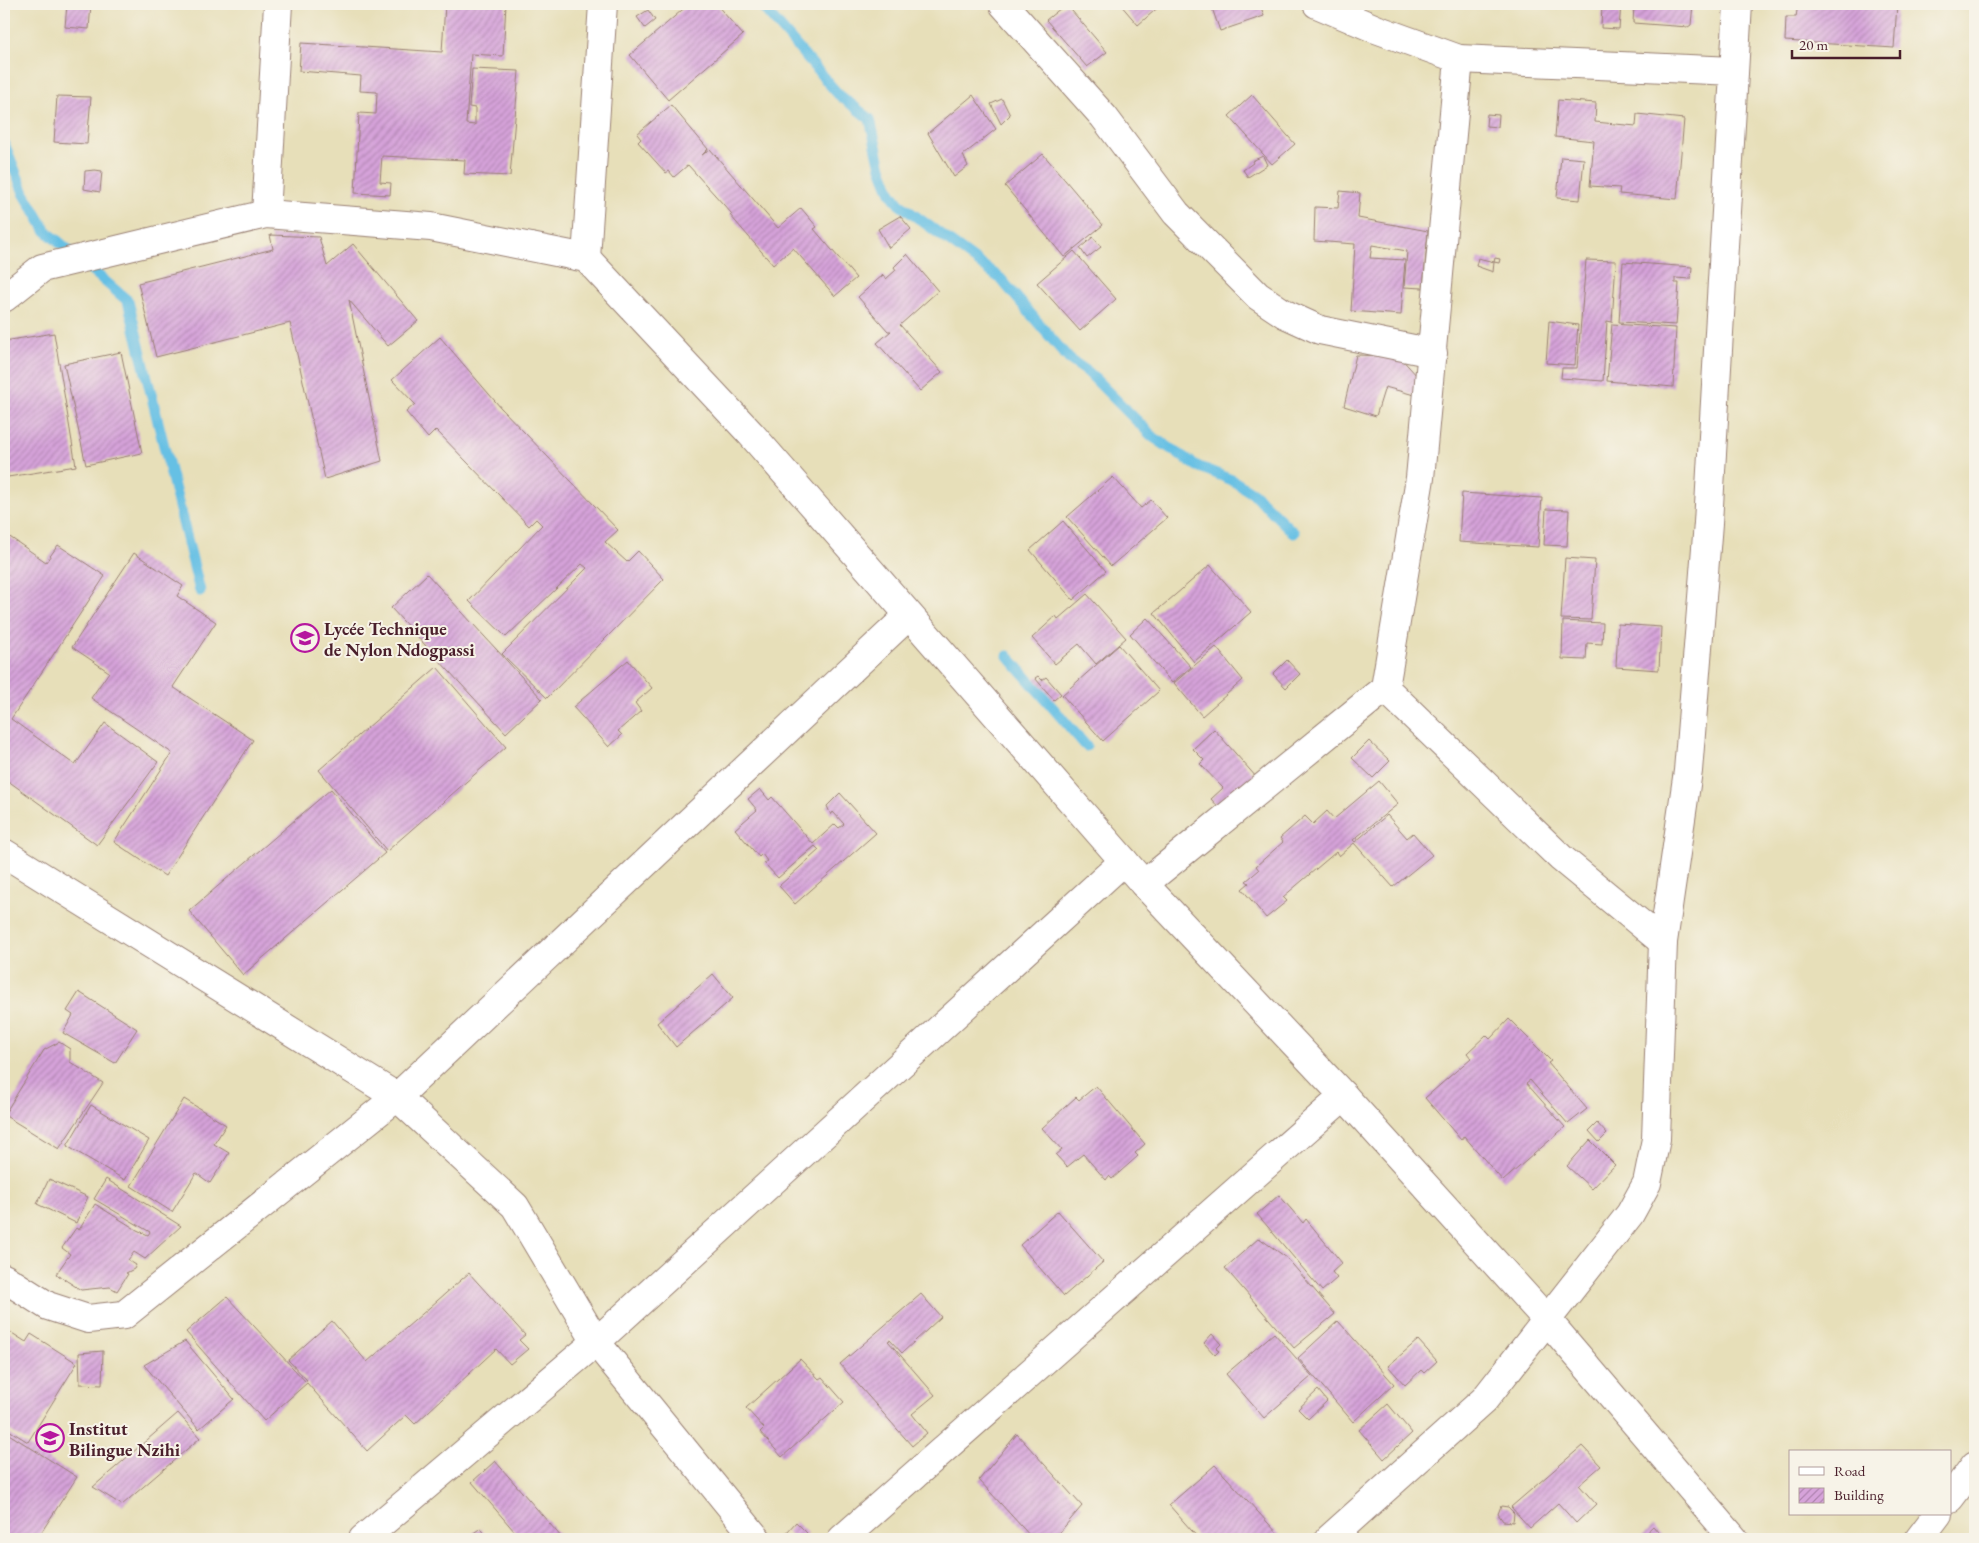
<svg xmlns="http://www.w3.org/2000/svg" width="1979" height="1543" font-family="'EB Garamond',serif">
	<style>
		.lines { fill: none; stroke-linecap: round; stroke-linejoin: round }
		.stream { stroke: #66c0e4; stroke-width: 11 }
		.building { fill: url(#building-hatch) }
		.street-casing { stroke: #987f72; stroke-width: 30 }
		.street { stroke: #fff; stroke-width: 28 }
		.labels { text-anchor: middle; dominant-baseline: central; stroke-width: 4; stroke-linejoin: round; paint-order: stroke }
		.poi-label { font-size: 18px; font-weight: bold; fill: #4a1f2b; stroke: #f7f3e8; text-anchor: start }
	</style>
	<defs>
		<pattern id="building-hatch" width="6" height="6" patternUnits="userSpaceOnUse" patternTransform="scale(1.25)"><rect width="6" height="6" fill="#d6a3da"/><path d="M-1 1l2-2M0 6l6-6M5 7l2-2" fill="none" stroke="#b084b1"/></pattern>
	</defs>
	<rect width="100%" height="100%" fill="#f7f3e8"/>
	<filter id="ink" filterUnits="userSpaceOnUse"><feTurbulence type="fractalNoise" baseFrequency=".02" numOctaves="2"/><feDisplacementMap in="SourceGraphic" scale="10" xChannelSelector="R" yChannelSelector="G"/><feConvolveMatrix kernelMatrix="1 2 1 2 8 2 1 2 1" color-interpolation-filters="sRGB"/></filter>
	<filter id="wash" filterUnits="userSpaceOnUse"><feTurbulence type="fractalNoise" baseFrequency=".0096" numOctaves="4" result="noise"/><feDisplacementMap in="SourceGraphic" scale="20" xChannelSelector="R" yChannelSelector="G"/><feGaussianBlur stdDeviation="1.12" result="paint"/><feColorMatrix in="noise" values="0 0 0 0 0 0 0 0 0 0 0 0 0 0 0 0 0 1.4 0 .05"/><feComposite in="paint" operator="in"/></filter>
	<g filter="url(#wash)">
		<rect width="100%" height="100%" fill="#e7dfb9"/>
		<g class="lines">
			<g class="stream">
				<path d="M 760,4 L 838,94 L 870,119 L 881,168 L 891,193 L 899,204 L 1001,279 L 1069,359 L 1088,372 L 1153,437 L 1197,466 L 1232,480 L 1254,494 L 1294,533"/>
				<path d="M 4,143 L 24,193 L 46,231 L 128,301 L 200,591"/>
				<path d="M 1008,656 L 1086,746"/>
			</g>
		</g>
		<g id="blocks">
			<g class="building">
				<path d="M 67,4 L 91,4 L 89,29 L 65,27 Z"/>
				<path d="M 445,4 L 506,4 L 503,56 L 471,54 L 466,124 L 475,125 L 475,108 L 469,107 L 472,69 L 519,71 L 510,176 L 464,174 L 465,160 L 382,156 L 380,182 L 391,183 L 390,195 L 355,193 L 359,113 L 376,114 L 377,92 L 360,91 L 361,76 L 299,71 L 301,43 L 442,52 Z"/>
				<path d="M 689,4 L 716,4 L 743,35 L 668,100 L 630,55 Z"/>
				<path d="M 1066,4 L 1107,52 L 1087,67 L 1046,20 Z"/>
				<path d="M 1120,4 L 1162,4 L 1138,25 Z"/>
				<path d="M 1224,4 L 1260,4 L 1264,16 L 1220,31 L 1212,8 Z"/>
				<path d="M 1602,4 L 1621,4 L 1619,29 L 1601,28 Z"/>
				<path d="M 1634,4 L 1693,4 L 1691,25 L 1688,27 L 1633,23 Z"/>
				<path d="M 1798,4 L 1897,4 L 1894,48 L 1785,41 L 1786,17 L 1796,17 Z"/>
				<path d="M 648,10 L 655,20 L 645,28 L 637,17 Z"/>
				<path d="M 973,95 L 996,129 L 963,155 L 968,166 L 954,177 L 928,133 Z"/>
				<path d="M 1252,95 L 1295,144 L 1272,164 L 1229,116 Z"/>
				<path d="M 57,96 L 91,97 L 87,144 L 54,142 Z"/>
				<path d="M 1002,99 L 1010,115 L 1001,124 L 991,104 Z"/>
				<path d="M 1558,100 L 1596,103 L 1595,122 L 1636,126 L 1637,114 L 1684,119 L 1677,199 L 1619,194 L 1620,188 L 1590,186 L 1594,141 L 1555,137 Z"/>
				<path d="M 671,105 L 708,149 L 701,156 L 710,149 L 778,228 L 801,208 L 817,227 L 814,229 L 856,278 L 835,296 L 793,248 L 773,265 L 730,215 L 732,214 L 688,165 L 674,177 L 669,171 L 666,173 L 638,142 L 641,139 L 637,134 Z"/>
				<path d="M 1487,114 L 1499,115 L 1498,127 L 1486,126 Z"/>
				<path d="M 1043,154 L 1103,225 L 1064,257 L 1005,186 Z"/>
				<path d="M 1263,156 L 1267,165 L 1248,177 L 1243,170 L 1253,163 L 1252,161 Z"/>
				<path d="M 1561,157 L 1584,159 L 1580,200 L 1557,198 Z"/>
				<path d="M 95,170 L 102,171 L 100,192 L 84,189 L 85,171 Z"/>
				<path d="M 1340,191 L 1360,193 L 1358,218 L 1428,231 L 1423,288 L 1404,287 L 1407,251 L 1372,245 L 1370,258 L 1405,260 L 1401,315 L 1351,311 L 1355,244 L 1314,241 L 1315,207 L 1338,208 Z"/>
				<path d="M 900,216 L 911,229 L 889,248 L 878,229 Z"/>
				<path d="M 270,235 L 319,237 L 327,266 L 353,244 L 418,321 L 388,346 L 349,300 L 382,461 L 325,479 L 290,323 L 156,357 L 138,283 L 273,249 Z"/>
				<path d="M 1093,237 L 1101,247 L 1087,258 L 1080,248 Z"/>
				<path d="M 1074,251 L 1116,299 L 1080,331 L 1037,283 Z"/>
				<path d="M 907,254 L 938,291 L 900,325 L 942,372 L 920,391 L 877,343 L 891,331 L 888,331 L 858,297 L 883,275 L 886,279 L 896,270 L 894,267 Z"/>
				<path d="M 1478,258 L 1494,262 L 1495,258 L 1500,259 L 1499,263 L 1494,262 L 1493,272 L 1476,266 Z"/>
				<path d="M 1586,260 L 1616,261 L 1612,322 L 1607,321 L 1603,381 L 1561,378 L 1562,368 L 1577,368 Z"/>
				<path d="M 1623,262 L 1692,267 L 1691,279 L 1675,278 L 1675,283 L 1679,283 L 1676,325 L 1619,322 Z"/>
				<path d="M 1549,321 L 1578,325 L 1575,365 L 1546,363 Z"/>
				<path d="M 1612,324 L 1676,328 L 1673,387 L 1607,381 Z"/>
				<path d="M 54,333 L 76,466 L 8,477 L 4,450 L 4,341 Z"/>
				<path d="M 440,337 L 501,408 L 618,530 L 605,542 L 627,562 L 638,551 L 664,579 L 547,698 L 502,654 L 587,568 L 582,564 L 506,637 L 469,601 L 542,525 L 536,519 L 529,526 L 436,430 L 428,438 L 406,412 L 415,404 L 392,380 Z"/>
				<path d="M 121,352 L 142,453 L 86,465 L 64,364 Z"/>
				<path d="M 1356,355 L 1399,356 L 1418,377 L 1418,396 L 1385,387 L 1376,416 L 1344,406 Z"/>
				<path d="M 1113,477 L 1141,508 L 1151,500 L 1167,518 L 1111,566 L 1067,517 Z"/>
				<path d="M 1462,493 L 1542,498 L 1538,547 L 1459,542 Z"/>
				<path d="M 1546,509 L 1569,510 L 1567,546 L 1544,545 Z"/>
				<path d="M 1063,521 L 1106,571 L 1073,600 L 1030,550 Z"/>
				<path d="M 4,533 L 46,562 L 58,545 L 105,576 L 11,719 L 75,765 L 105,723 L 158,762 L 97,845 L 4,778 Z"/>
				<path d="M 134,553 L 183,586 L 177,596 L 216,622 L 173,687 L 253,740 L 165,876 L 114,842 L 172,753 L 91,698 L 109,672 L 72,647 Z"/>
				<path d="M 1565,558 L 1595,560 L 1591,620 L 1561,619 Z"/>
				<path d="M 1210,565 L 1251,612 L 1194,662 L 1154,613 Z"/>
				<path d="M 427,574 L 542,699 L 506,733 L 391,608 Z"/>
				<path d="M 1087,594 L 1126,638 L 1096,664 L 1079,644 L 1055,664 L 1032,638 L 1056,616 L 1058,619 Z"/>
				<path d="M 1147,618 L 1191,667 L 1172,683 L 1130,634 Z"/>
				<path d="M 1563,621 L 1603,623 L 1602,644 L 1587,643 L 1586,660 L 1562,659 Z"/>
				<path d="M 1618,624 L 1661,627 L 1659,670 L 1616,667 Z"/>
				<path d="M 1119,645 L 1159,691 L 1103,741 L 1062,695 Z"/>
				<path d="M 1216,647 L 1243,680 L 1202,716 L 1174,683 Z"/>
				<path d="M 628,660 L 652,688 L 635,703 L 641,711 L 618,731 L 622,735 L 609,747 L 573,707 Z"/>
				<path d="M 1287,660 L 1300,674 L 1286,688 L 1273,674 Z"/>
				<path d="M 437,667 L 506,747 L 387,851 L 319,770 Z"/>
				<path d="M 1038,676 L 1042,680 L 1046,677 L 1061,694 L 1054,700 L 1035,678 Z"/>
				<path d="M 1214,729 L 1257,778 L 1222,811 L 1211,799 L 1223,788 L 1200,764 L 1204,760 L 1193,749 Z"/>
				<path d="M 1369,741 L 1390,761 L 1373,778 L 1352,758 Z"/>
				<path d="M 1379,781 L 1398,804 L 1353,840 L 1355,842 L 1387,815 L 1407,838 L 1413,833 L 1432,855 L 1393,887 L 1354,843 L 1339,856 L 1336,852 L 1283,897 L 1287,901 L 1266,918 L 1242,889 L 1249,883 L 1246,881 L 1259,870 L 1256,866 L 1283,842 L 1280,838 L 1305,816 L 1313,824 L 1327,811 L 1334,819 Z"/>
				<path d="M 331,789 L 385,853 L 243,975 L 189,911 Z"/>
				<path d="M 760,789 L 769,800 L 772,797 L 813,844 L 835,824 L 839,828 L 844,824 L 833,812 L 831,815 L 827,806 L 840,793 L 876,833 L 795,904 L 779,886 L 819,850 L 815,846 L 778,878 L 764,863 L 767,861 L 762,854 L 759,857 L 735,829 L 757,810 L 748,799 Z"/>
				<path d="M 713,974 L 733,998 L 676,1047 L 657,1023 Z"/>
				<path d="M 79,992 L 137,1029 L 115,1063 L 63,1033 L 73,1015 L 67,1011 Z"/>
				<path d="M 1509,1019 L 1551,1061 L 1548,1063 L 1587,1109 L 1568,1124 L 1530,1080 L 1526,1083 L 1565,1127 L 1503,1181 L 1464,1136 L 1461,1140 L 1425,1098 L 1471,1058 L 1467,1053 L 1486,1035 L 1490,1039 Z"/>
				<path d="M 59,1042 L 70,1049 L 70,1062 L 103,1083 L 59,1149 L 4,1115 L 44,1050 Z"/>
				<path d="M 1096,1086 L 1145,1144 L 1135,1153 L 1138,1156 L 1112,1179 L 1109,1176 L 1106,1180 L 1083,1154 L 1067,1167 L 1056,1155 L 1062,1150 L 1042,1128 L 1076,1097 L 1079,1100 Z"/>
				<path d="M 184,1099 L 226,1125 L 214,1144 L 229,1153 L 210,1183 L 196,1173 L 172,1212 L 131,1186 Z"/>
				<path d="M 91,1105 L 149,1140 L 125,1180 L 67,1146 Z"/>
				<path d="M 1597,1123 L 1607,1134 L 1599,1142 L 1589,1131 Z"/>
				<path d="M 1590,1140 L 1615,1165 L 1592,1189 L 1567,1166 Z"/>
				<path d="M 49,1179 L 88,1197 L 76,1223 L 37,1204 Z"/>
				<path d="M 106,1179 L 181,1226 L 145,1259 L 134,1252 L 128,1260 L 136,1265 L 134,1269 L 126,1273 L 128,1274 L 117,1291 L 110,1287 L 81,1290 L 56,1274 L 70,1254 L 62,1248 L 76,1228 L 79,1230 L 95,1204 L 137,1230 L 148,1235 L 150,1232 L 94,1199 Z"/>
				<path d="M 1279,1195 L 1303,1223 L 1306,1219 L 1342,1263 L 1332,1272 L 1337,1278 L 1322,1291 L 1257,1214 Z"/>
				<path d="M 1058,1211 L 1103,1262 L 1064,1296 L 1020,1245 Z"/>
				<path d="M 1259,1238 L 1287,1258 L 1335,1314 L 1294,1348 L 1225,1268 Z"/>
				<path d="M 469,1273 L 525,1335 L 519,1340 L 528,1349 L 510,1364 L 496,1349 L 415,1424 L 406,1415 L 367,1451 L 307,1383 L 264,1421 L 186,1332 L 227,1297 L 306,1382 L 307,1380 L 288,1360 L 332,1321 L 367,1362 Z"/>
				<path d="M 921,1294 L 941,1317 L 902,1353 L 890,1340 L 888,1341 L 935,1395 L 912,1414 L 927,1433 L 912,1446 L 840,1364 Z"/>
				<path d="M 1338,1321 L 1394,1384 L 1353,1422 L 1298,1358 Z"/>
				<path d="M 4,1328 L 26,1342 L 31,1334 L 77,1363 L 28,1442 L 4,1427 Z"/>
				<path d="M 1274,1333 L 1312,1376 L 1264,1418 L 1226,1374 Z"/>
				<path d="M 1212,1334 L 1221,1344 L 1216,1349 L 1219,1351 L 1215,1355 L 1204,1343 Z"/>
				<path d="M 1418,1340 L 1437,1361 L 1424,1373 L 1421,1370 L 1405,1385 L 1388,1366 Z"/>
				<path d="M 185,1341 L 234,1399 L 199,1429 L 144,1365 Z"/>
				<path d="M 103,1351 L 102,1385 L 80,1384 L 79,1353 Z"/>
				<path d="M 800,1359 L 819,1379 L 822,1377 L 844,1402 L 782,1457 L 760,1432 L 764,1428 L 746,1408 Z"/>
				<path d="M 1318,1390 L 1327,1401 L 1308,1419 L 1298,1409 Z"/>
				<path d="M 1388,1404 L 1412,1433 L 1384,1459 L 1359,1430 Z"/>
				<path d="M 178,1413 L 200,1438 L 122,1505 L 93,1487 Z"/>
				<path d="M 4,1431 L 77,1477 L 37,1539 L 4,1539 Z"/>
				<path d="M 1017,1434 L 1082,1506 L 1054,1539 L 1033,1539 L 979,1480 Z"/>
				<path d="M 1582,1446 L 1601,1466 L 1579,1485 L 1596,1504 L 1576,1523 L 1558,1503 L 1530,1528 L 1511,1507 Z"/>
				<path d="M 495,1461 L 563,1539 L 521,1539 L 472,1482 Z"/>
				<path d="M 1215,1465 L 1279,1535 L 1274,1539 L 1199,1539 L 1169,1505 Z"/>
				<path d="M 1501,1506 L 1508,1507 L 1514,1513 L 1513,1522 L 1503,1521 L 1498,1514 Z"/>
				<path d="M 796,1522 L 807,1533 L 801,1539 L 794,1539 L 787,1532 Z"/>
				<path d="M 1653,1526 L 1664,1539 L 1639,1539 Z"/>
				<path d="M 481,1528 L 488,1539 L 464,1539 Z"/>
			</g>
		</g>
	</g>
	<g filter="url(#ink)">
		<use href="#blocks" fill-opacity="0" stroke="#987f72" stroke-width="1"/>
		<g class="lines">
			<defs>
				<g id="street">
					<path d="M 1003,4 L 1104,117 L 1176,213 L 1258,296 L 1285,314 L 1320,330 L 1433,353"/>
					<path d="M 1317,4 L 1376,29 L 1459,59 L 1734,71"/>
					<path d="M 266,214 L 278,4"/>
					<path d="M 586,258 L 603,4"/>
					<path d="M 4,298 L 42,268 L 266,214 L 431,227 L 586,258 L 751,434 L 1144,884 L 1344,1096 L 1548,1321 L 1734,1539"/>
					<path d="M 1385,688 L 1561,858 L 1663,942"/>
					<path d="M 4,853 L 397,1097 L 515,1206 L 596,1342 L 757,1539"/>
					<path d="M 1144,884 L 1385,688 L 1420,478 L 1459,59"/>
					<path d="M 4,1278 L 48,1306 L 88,1319 L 124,1315 L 397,1097 L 908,616"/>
					<path d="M 1950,1498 L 1975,1465"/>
					<path d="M 363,1539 L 596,1342 L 1124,861"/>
					<path d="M 842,1539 L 1344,1096"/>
					<path d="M 1329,1539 L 1484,1400 L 1630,1214 L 1647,1183 L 1656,1139 L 1663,942 L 1688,771 L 1708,523 L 1738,4"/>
					<path d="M 1919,1539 L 1938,1514"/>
				</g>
			</defs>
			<use href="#street" class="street-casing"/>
			<use href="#street" class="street"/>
		</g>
	</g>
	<defs>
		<symbol id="school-ring" viewBox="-11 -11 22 22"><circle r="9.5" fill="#f7f3e8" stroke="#b5179e" stroke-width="1.5"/><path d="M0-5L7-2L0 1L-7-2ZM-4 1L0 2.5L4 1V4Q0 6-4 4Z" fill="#b5179e"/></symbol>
	</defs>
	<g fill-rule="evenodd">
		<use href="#school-ring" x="289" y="622" width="32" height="32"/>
		<use href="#school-ring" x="34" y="1422" width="32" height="32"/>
	</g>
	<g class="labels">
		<g class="poi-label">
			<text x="324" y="628">Lycée Technique<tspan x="324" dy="21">de Nylon Ndogpassi</tspan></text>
			<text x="69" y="1428">Institut<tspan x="69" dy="21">Bilingue Nzihi</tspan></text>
		</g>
	</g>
	<rect width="1979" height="1543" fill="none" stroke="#f7f3e8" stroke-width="20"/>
	<rect x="1789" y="1450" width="162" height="65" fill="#f7f3e8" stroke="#b29e9c"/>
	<rect x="1799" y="1467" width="25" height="8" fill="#ffffff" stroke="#b29e9c"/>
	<text x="1834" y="1476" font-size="15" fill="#4a1f2b">Road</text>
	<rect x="1799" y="1488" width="25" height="15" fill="url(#building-hatch)" stroke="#b29e9c"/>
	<text x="1834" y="1500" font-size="15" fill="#4a1f2b">Building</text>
	<path d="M1792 50v8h108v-8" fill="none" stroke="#4a1f2b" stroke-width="2.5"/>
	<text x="1799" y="50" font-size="15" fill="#4a1f2b" stroke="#f7f3e8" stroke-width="4" paint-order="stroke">20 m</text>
</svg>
